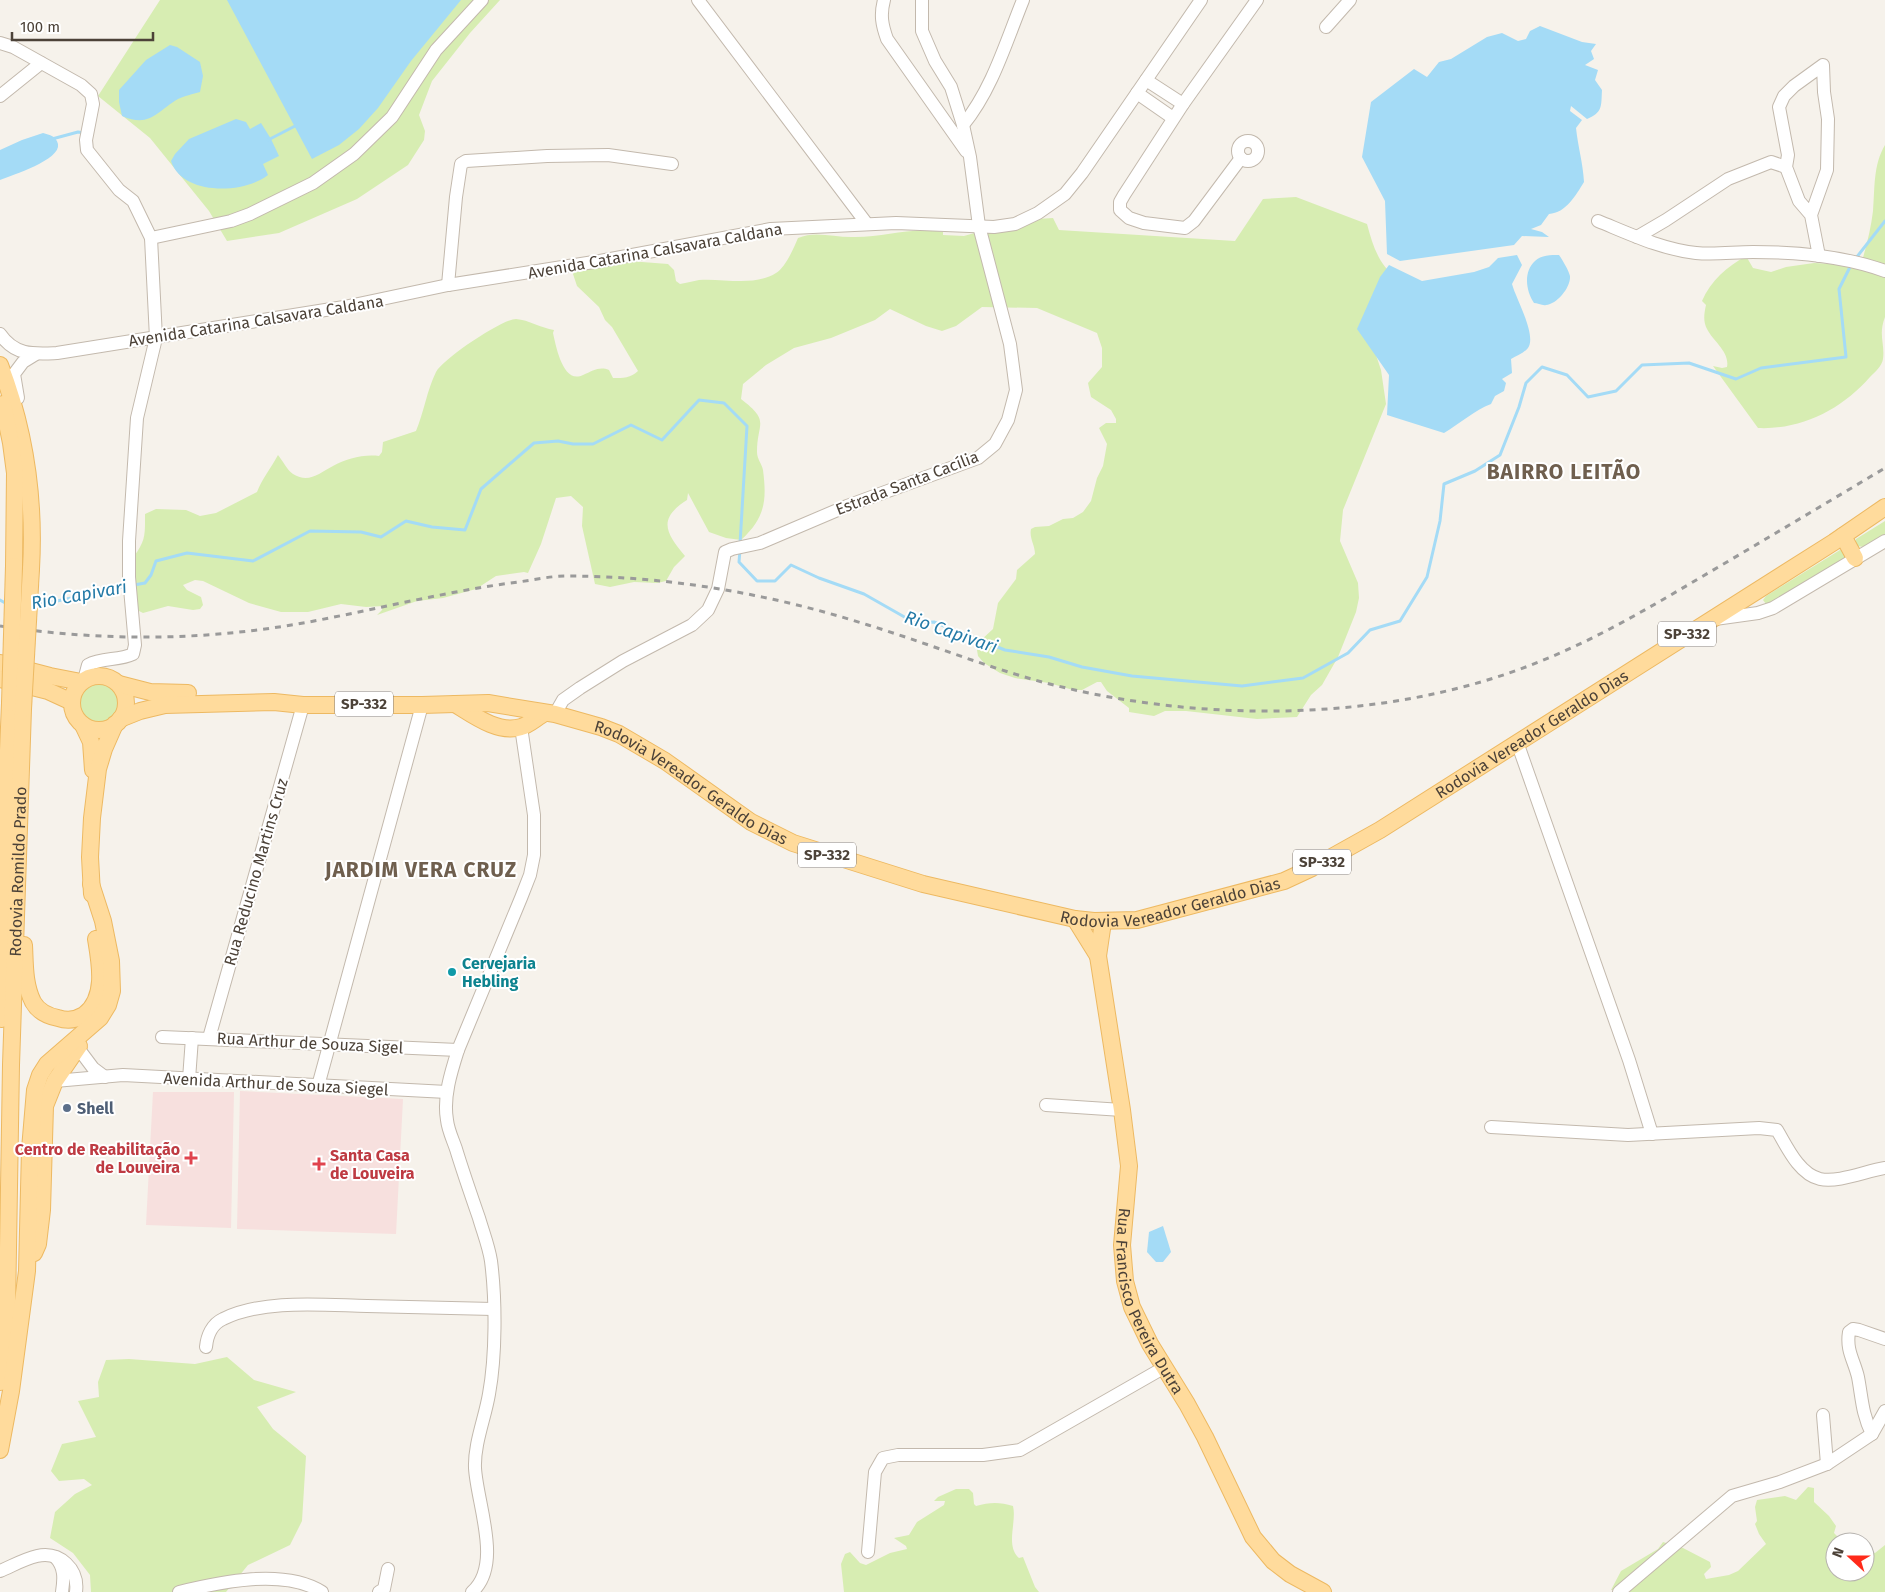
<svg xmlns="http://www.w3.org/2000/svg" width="1885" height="1592" font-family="'Fira Sans',sans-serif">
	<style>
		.medical { fill: #f7e0de }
		.green { fill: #d7edb2 }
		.water { fill: #a4dbf6 }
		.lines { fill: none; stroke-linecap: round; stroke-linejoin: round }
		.stream { stroke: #a4dbf6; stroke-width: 3 }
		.minor-casing { stroke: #c3b9ad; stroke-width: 14 }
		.major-casing { stroke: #edb962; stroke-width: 18 }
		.minor { stroke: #fff; stroke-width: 12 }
		.major { stroke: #ffdb9c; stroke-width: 16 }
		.rail { stroke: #9a9a9a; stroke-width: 3; stroke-dasharray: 6 6; stroke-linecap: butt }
		.major-bridge-casing { stroke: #edb962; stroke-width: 18; stroke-linecap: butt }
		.major-bridge { stroke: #ffdb9c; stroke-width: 16 }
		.culture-dot { fill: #0f9aa8; stroke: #fff; stroke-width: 2 }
		.service-dot { fill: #5c6f8a; stroke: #fff; stroke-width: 2 }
		.health-dot { fill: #e0444e; stroke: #fff; stroke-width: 2 }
		.labels { text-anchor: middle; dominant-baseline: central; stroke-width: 4; stroke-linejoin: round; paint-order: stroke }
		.shield { fill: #fff; stroke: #827b74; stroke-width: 1 }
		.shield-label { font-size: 15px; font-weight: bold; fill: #4c4238 }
		.street-label { font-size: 16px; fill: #4c4238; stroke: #fff }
		.culture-label { font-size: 16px; font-weight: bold; fill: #0d838f; stroke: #fff; text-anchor: start }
		.service-label { font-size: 16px; font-weight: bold; fill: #4e5e75; stroke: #fff; text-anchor: start }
		.health-label { font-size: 16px; font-weight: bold; fill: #be3a42; stroke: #fff; text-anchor: end }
		.water-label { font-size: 18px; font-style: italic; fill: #247aa7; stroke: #fff }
		.district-label { font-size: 21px; font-weight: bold; letter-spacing: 1px; fill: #6f5f4e; stroke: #fff }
	</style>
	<rect width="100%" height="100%" fill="#f6f2eb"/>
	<g class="medical">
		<path d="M 240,1091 L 403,1099 L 396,1234 L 237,1229 Z"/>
		<path d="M 153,1092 L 234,1092 L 231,1228 L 146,1225 Z"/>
	</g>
	<g class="green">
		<path d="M 160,0 L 500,0 L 470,33 L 432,81 L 419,115 L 425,131 L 424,140 L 408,165 L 357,199 L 279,233 L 227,241 L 209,211 L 150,138 L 98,96 Z"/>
		<path d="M 1885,145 L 1885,317 C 1878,335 1885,343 1883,359 C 1882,366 1875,372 1870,377 C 1842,409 1802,430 1758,428 L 1713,366 L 1722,368 L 1727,367 C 1730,352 1713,341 1707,329 C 1703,321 1704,314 1706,305 L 1702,301 C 1711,280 1727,267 1746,256 L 1753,268 L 1771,272 L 1786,267 L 1814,263 L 1855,265 L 1862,261 C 1867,244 1871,228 1873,211 C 1875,188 1873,165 1885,145 Z"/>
		<path d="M 1296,197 L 1367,224 C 1373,246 1378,263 1396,278 L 1374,349 L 1381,370 L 1386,404 L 1343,510 L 1340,541 L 1358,583 L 1359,598 L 1356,612 L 1338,657 L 1322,685 L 1311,695 L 1297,717 L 1257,719 L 1186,711 L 1165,711 L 1154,716 L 1129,712 L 1129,708 L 1107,691 L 1101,682 L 1097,682 L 1082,690 L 1073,690 L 1049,683 L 1015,678 L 1000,673 L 984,663 L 978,656 L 977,650 L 980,641 L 993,629 L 998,603 L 1016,579 L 1017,570 L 1035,554 C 1035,545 1029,538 1031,529 L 1035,527 L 1049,526 L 1063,519 L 1073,518 L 1083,512 L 1091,501 L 1097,478 L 1103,466 L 1107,444 L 1099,428 L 1106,423 L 1116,423 L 1116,419 L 1111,410 L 1091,397 L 1088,383 L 1102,367 L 1102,348 L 1097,333 L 1037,308 L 982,307 L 956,326 L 942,331 L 926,326 L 890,309 L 875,320 L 831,338 L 794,348 L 766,365 L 743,384 L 741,399 C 771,422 757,422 757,452 C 757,459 762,464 763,470 C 767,501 765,518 741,540 L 726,538 L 709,532 L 688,493 L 687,500 C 657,519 666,533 685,556 L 674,567 L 666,581 L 657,583 L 634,582 L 610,587 L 595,584 L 582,526 L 583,507 L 571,496 L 556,498 L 541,544 L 528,573 L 524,572 L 496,576 L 476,589 L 443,598 L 417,601 L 377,615 L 382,610 L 383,606 L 366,607 L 341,604 L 308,612 L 281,612 L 249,603 L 203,581 L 195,580 L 183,585 L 187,590 L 201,597 L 203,605 L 200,609 L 193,610 L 168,606 L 143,613 L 139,611 L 136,604 L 134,556 C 146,541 145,533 145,514 L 156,509 L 186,510 L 200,516 L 216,513 L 257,492 C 262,479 271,468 278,455 C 283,461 287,470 293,474 C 309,484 319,473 333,466 C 346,459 363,454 379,456 L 382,452 L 383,442 L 416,431 C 424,412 427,390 436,372 C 443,359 502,319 516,319 C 529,320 541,328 554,330 L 553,333 C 556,346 563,385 583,375 C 593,371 599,366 609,370 L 613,378 C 623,378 631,378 638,371 L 612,327 L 605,320 L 599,307 L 577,286 L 572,271 L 629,261 L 668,264 L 674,270 L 676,281 L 680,284 C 687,283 693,281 699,280 C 723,278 754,287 776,273 C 785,268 794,248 798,238 C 816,230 835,238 855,237 C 886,237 910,227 943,232 L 943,235 L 964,236 L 1020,220 L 1053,218 L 1059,230 L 1235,241 L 1263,199 Z"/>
		<path d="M 1885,521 L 1885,534 L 1864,547 L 1857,546 L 1855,542 L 1856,539 Z"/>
		<path d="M 1840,550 L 1846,551 L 1846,559 L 1770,605 L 1766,604 L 1763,600 L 1766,596 Z"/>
		<circle cx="99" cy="702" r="20"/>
		<path d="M 227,1357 L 254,1380 L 296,1392 L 257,1407 L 273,1429 L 306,1456 L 302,1521 L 290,1545 L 248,1565 L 226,1592 L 91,1592 L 90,1575 L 73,1553 L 50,1538 L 55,1512 L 75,1494 L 92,1485 L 84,1479 L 59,1481 L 51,1471 L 62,1444 L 96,1437 L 78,1401 L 99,1397 L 98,1382 L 106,1360 L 129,1359 L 195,1364 Z"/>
		<path d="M 1808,1487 L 1814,1488 L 1814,1502 L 1829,1516 L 1836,1526 L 1834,1533 L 1843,1542 L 1835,1542 L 1835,1572 L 1865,1572 L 1865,1551 L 1875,1553 L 1885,1545 L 1885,1592 L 1624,1592 L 1625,1590 L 1611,1590 L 1621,1571 L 1658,1549 L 1663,1542 L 1683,1548 L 1710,1562 L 1711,1567 L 1704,1574 L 1706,1579 L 1729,1575 L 1738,1571 L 1766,1544 L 1759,1534 L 1755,1524 L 1757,1521 L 1755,1507 L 1757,1500 L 1785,1496 L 1796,1500 Z"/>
		<path d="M 956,1489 L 969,1489 L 973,1493 L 974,1504 L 976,1506 C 990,1502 1000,1502 1013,1506 C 1017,1522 1005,1546 1019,1558 L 1023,1557 L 1035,1587 L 1039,1592 L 844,1592 L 841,1564 L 845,1554 L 850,1552 L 860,1563 L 866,1565 L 890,1553 L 907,1549 L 906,1546 L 894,1538 L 909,1535 L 917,1522 L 944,1505 L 945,1501 L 934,1501 L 938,1497 Z"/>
	</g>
	<g class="water">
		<path d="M 227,0 L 461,0 L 411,61 L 378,108 L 359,129 L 339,145 L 312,159 Z"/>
		<path d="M 1540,26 L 1582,42 L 1596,44 L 1591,51 L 1594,59 L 1585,65 L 1598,70 L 1595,80 L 1602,90 C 1601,107 1603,112 1587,119 L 1571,106 L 1570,111 L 1582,120 L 1576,128 C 1578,147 1583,163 1584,182 C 1576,195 1566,213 1549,214 L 1541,225 L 1531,229 L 1542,232 L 1549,237 L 1522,236 L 1514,245 L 1400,261 L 1387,254 L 1385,201 L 1362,157 L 1371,102 L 1414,69 L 1427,77 L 1439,62 L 1451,59 L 1487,37 L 1502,33 L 1518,41 L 1526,39 L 1530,31 Z"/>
		<path d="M 170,45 L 177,47 L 200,62 L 203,76 L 200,92 C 193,94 184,96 178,99 C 156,112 150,128 122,116 L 119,102 L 119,90 L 146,60 Z"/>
		<path d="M 236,119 L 246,122 L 250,129 L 261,123 L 271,139 L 279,156 L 263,164 L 268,175 C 244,194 182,196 171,161 L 175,154 L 189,139 Z"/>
		<path d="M 43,133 C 50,135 56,136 58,144 C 61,160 12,175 0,180 L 0,150 L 22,140 Z"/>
		<path d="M 1517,255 L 1522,265 L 1512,284 C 1516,299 1537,335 1528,348 C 1524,353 1516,356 1511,359 L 1512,373 L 1502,379 L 1506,383 L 1504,391 L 1495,396 L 1491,404 C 1475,410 1459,424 1444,433 L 1387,415 L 1389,375 L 1357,329 L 1380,277 L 1389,265 L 1422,281 L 1474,272 L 1489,267 L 1498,258 Z"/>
		<path d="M 1559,255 C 1563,261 1568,269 1570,276 C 1571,287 1557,304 1546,305 C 1543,306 1537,303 1534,303 C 1526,291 1523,272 1535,261 C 1541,255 1551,255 1559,255 Z"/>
		<path d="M 1163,1226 L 1171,1252 L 1163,1262 L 1156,1262 L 1147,1252 L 1149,1232 Z"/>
	</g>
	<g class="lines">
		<g class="stream">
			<path d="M 52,139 L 78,132 L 84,133"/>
			<path d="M 268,140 L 297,125"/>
			<path d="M 1856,258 L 1885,221"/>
			<path d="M 740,550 L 739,562 L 757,581 L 775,581 L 791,565 L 819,578 L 864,594 L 915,623 L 934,622 L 1005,650 L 1049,657 L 1082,667 L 1132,676 L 1242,686 L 1303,678 L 1348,653 L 1370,630 L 1400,621 L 1427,577 L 1440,521 L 1444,484 L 1475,471 L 1500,455 L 1519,407 L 1526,383 L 1542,367 L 1567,375 L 1588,397 L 1616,391 L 1642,365 L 1689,363 L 1736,379 L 1761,368 L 1846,357 L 1839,289 L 1851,265"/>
			<path d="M 134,585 L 145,583 L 151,575 L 156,561 L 187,553 L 253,561 L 310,531 L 361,532 L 381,537 L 406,521 L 432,527 L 465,530 L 481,489 L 534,443 L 558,441 L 573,444 L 593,444 L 631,425 L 662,440 L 699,400 L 724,403 L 747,426 L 740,544"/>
			<path d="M 0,600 L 7,604"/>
			<path d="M 33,603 L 57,601 L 128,586"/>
		</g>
		<defs>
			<g id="minor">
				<path d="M 698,0 L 867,224"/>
				<path d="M 884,0 C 880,15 882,25 887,39 L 966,151"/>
				<path d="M 1326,27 L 1350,0"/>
				<path d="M 0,43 L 13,47 L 81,85 L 91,94 L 93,104 L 86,140 L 87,150 L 119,190 L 133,201 L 151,238 L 156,338 L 137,418 L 129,541 L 129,577 L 135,645 L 133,654 C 119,661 102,657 88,665 L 84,680"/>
				<path d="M 1146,80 L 1183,104"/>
				<path d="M 1137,93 L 1173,118"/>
				<path d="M 0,96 L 41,63"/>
				<path d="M 963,125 C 992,90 1006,42 1023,0"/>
				<circle cx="1248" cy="151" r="10"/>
				<path d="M 1241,158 L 1194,221 L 1185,228 L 1144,223 L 1129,218 L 1120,210 L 1120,202 L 1124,195 L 1183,104 L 1257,0"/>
				<path d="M 1811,215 L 1827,170 L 1828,119 L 1824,92 L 1823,65 L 1794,86 L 1784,96 L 1779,107 L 1788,155 L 1786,167 L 1799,201 L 1811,215 L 1819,256"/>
				<path d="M 1598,221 C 1630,234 1661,249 1696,253 C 1715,255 1734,252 1753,252 C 1796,252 1844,256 1885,271"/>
				<path d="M 1637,237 L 1666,220 L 1728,179 L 1771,162 L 1786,167"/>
				<path d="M 151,238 L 231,221 L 250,214 L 313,183 L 354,154 L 392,117 L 436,50 L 482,0"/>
				<path d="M 448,285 L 456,197 L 461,164 L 466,161 L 547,156 L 608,155 L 672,164"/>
				<path d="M 0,334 C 15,356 34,354 57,353 L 344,307 L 448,285 L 600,261 L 771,229 L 896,223 L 994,227 L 1015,224 L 1038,213 L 1065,194 L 1082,173 L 1201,0"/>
				<path d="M 18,398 L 14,374 L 23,362 L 36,354"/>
				<path d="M 1715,619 L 1758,613 L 1773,608 L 1885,541"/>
				<path d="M 555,714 L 563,700 L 580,688 L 623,661 L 692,625 L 708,610 L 718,589 L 725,552 L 732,549 L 760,543 L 847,506 L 978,458 L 995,444 L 1008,420 L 1016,390 L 1010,344 L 979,226 L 970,157 L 963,125 L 951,87 L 935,61 L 922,31 L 922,0"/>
				<path d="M 1517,742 L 1629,1060 L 1652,1134"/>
				<path d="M 162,1037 L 458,1050"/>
				<path d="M 209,1038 L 303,705"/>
				<path d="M 78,1048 L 93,1068 L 105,1077"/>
				<path d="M 189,1079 L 192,1038"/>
				<path d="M 55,1081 L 123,1075 L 447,1092"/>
				<path d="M 318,1086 L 422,705"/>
				<path d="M 1046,1105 L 1122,1110"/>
				<path d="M 1491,1127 L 1628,1135 L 1759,1128 L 1777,1130 C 1787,1147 1799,1174 1820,1179 C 1838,1183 1866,1171 1885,1168"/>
				<path d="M 206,1347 C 207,1336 212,1324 223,1319 C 263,1299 322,1305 367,1306 C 409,1307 451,1308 493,1309"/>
				<path d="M 1823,1415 L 1827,1464"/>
				<path d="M 1872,1434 C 1862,1414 1862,1398 1858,1377 C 1854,1360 1846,1351 1849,1332 L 1853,1329 L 1859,1330 L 1885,1339"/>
				<path d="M 868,1552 L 875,1472 L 883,1458 L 898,1455 L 983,1455 L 1020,1450 L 1165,1367"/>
				<path d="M 55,1557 C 65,1567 64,1579 62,1592"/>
				<path d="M 0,1571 C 12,1566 24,1559 37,1556 C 60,1551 79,1569 76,1592"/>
				<path d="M 179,1592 C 220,1582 284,1568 322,1592"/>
				<path d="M 379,1592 L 384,1589 L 388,1569"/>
				<path d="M 472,1592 C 503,1565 477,1504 475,1468 C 474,1444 485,1418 489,1394 C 496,1356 496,1300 491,1261 C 489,1247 483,1232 479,1218 C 471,1195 463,1172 456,1149 C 453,1140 448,1130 447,1120 C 443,1097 451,1072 458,1050 L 521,898 L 530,875 L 534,855 L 534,815 L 521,727"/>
				<path d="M 1619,1592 L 1732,1496 L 1780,1482 L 1827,1464 L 1872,1434 L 1885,1411"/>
			</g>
			<g id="major">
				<path d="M 0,365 C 25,430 35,499 31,569"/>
				<path d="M 3,404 L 11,443 L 15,473 L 14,566"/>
				<path d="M 1843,536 L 1855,558"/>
				<path d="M 0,663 L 50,676 L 81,682"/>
				<circle cx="99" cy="703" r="27"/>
				<path d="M 0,679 L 48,691 L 72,702"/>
				<path d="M 119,684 L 150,692 L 188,693"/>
				<path d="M 455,704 C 473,715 498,734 521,727 C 529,725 537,717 545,713"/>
				<path id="s1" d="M 120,719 L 140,711 L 165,705 L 274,702 L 303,705 L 422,705 L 488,703 L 555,714 L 601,727 L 619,734 L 665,761 L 751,822 L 793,843 L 923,884 L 1075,919 L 1094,921 L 1137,920 L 1284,881 L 1312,868 L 1380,830 L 1834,542 L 1885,507"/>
				<path d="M 83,725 L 91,742 L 93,770"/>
				<path d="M 92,894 L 90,857 L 92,818 L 98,769 L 104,749 L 115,724"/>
				<path d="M 1075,919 L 1098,956"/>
				<path id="s2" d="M 1103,922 L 1098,956 L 1122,1110 L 1129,1166 L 1122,1245 L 1125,1281 L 1132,1307 L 1150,1344 L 1187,1404 L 1205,1437 L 1253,1537 L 1273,1561 L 1290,1574 L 1323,1592"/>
				<path d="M 24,945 C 25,963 24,984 33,1002 C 38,1011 48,1016 58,1018 C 67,1021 76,1020 84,1015 C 107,998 100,963 96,939"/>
				<path d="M 2,1019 L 1,918 L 10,703"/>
				<path d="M 34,1253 L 38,1244 L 42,1210 L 45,1106 L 55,1081 L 79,1046"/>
				<path id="s3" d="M 0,1382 L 7,1309 L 11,1065 L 23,709"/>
				<path d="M 0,1450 L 11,1391 L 27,1271 L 30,1149 L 35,1090 L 40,1075 L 47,1064 L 100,1018 L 108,1005 L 112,991 L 111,961 L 103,921 L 91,884"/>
			</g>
		</defs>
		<use href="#minor" class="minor-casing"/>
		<use href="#major" class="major-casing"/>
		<use href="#minor" class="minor"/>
		<use href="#major" class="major"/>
		<path class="rail" d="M 0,626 C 105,642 210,641 314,621 C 382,608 449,591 518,582 C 534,580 550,576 567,576 C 668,576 771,594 868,625 C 927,643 986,667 1046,683 C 1203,724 1390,723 1541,661 C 1596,639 1647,609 1698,579 C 1761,542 1823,505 1885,468"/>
		<defs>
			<g id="major-bridge">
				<path d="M 10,703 L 14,566"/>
				<path d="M 23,709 L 31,569"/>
			</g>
		</defs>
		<use href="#major-bridge" class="major-bridge-casing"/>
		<use href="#major-bridge" class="major-bridge"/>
	</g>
	<circle class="culture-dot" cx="452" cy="972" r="5"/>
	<circle class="service-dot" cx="67" cy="1108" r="5"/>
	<g class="health-dot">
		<path d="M188.5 1150.5h5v5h5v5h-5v5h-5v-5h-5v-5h5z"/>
		<path d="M316.5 1156.5h5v5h5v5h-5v5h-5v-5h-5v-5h5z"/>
	</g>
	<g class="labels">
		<g class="shield">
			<rect x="1658" y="621.5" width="58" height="25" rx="4"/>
			<rect x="335" y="691.5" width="58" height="25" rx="4"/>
			<rect x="798" y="842.5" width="58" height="25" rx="4"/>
			<rect x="1293" y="849.5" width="58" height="25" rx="4"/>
		</g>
		<g class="shield-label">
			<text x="1687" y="634">SP-332</text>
			<text x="364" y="704">SP-332</text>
			<text x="827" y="855">SP-332</text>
			<text x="1322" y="862">SP-332</text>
		</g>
		<g class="street-label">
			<text transform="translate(655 251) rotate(-10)">Avenida Catarina Calsavara Caldana</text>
			<text transform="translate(256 321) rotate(-9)">Avenida Catarina Calsavara Caldana</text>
			<text transform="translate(907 483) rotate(-21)">Estrada Santa Cacília</text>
			<text stroke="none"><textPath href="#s1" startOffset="1506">Rodovia Vereador Geraldo Dias</textPath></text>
			<text stroke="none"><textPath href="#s1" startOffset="592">Rodovia Vereador Geraldo Dias</textPath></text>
			<text stroke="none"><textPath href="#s3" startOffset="511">Rodovia Romildo Prado</textPath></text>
			<text transform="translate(256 872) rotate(-74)">Rua Reducino Martins Cruz</text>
			<text stroke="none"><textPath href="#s1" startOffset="1101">Rodovia Vereador Geraldo Dias</textPath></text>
			<text transform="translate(310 1043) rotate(3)">Rua Arthur de Souza Sigel</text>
			<text transform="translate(276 1084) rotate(3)">Avenida Arthur de Souza Siegel</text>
			<text stroke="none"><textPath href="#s2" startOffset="388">Rua Francisco Pereira Dutra</textPath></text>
		</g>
		<g class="culture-label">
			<text x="462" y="963">Cervejaria<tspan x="462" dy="18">Hebling</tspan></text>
		</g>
		<g class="service-label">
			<text x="77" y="1108">Shell</text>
		</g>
		<g class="health-label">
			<text x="180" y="1149">Centro de Reabilitação<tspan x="180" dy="18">de Louveira</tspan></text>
			<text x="330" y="1155" text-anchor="start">Santa Casa<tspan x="330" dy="18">de Louveira</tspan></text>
		</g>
		<g class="water-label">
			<text transform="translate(79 595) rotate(-10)">Rio Capivari</text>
			<text transform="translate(951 632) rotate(19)">Rio Capivari</text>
		</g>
		<g class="district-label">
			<text x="1564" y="472">BAIRRO LEITÃO</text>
			<text x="421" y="870">JARDIM VERA CRUZ</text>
		</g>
	</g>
	<g transform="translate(1850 1557) rotate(291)"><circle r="24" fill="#ffffff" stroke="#b7b3af"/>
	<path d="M0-4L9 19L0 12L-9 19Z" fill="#ff2a1a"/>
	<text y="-8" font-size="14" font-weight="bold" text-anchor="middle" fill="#4c4238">N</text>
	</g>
	<path d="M12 32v8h141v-8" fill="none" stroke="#4c4238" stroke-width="2.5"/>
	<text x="20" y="32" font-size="15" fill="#4c4238" stroke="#ffffff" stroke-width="4" paint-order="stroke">100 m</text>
</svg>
